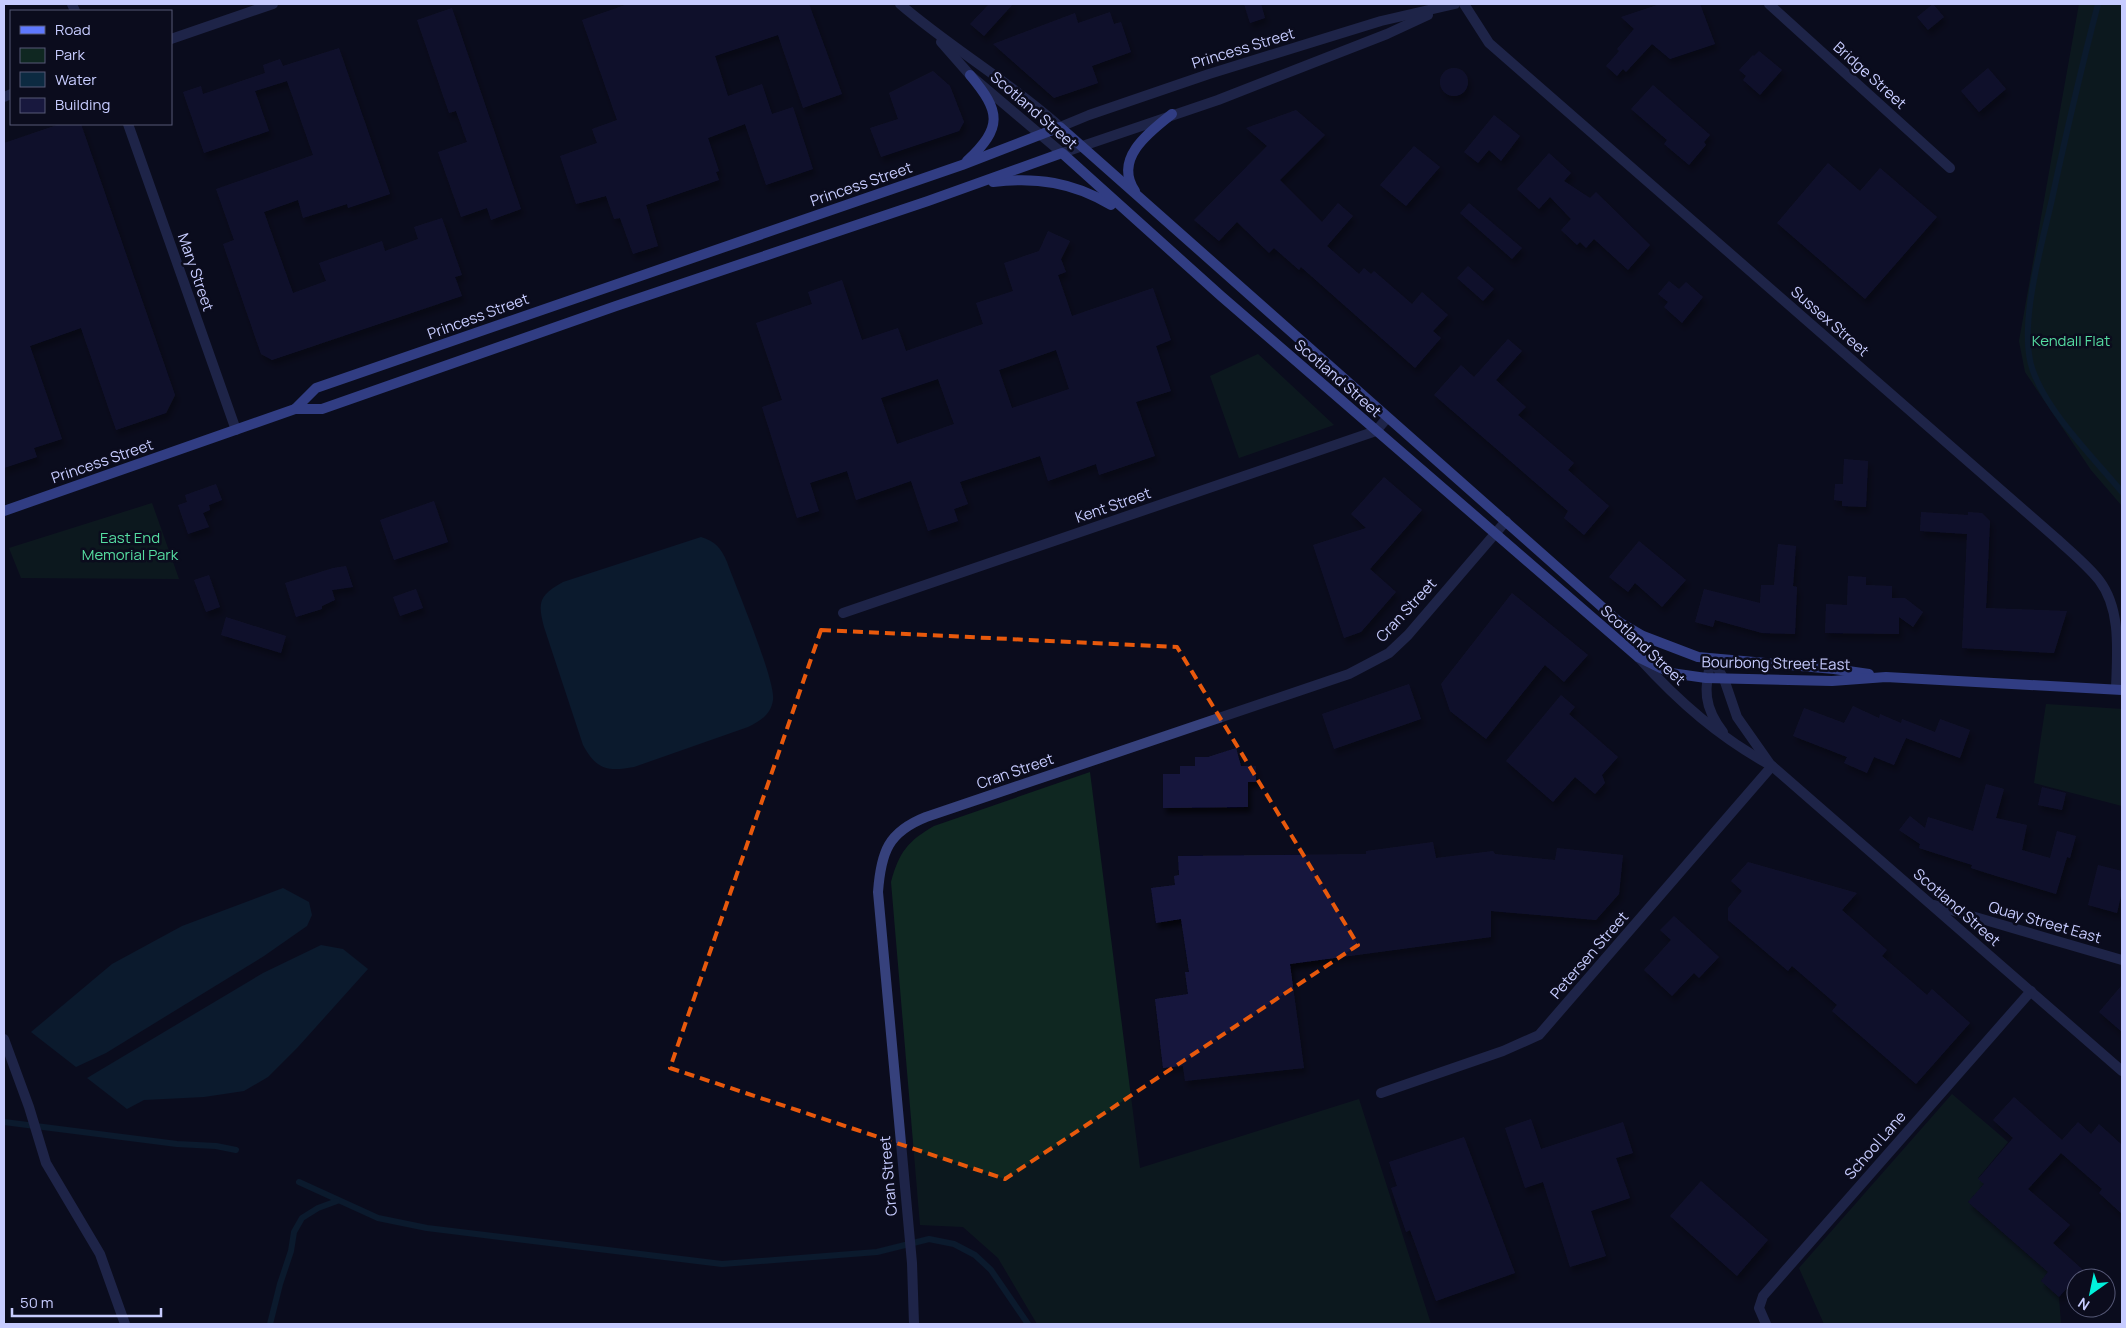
<svg xmlns="http://www.w3.org/2000/svg" width="2126" height="1328" font-family="Manrope,sans-serif">
	<style>
		.green { fill: #0f2721 }
		.water { fill: #0c2a41 }
		.lines { fill: none; stroke-linecap: round; stroke-linejoin: round }
		.stream { stroke: #0c2a41; stroke-width: 6 }
		.building { fill: #18183e; fill-rule: evenodd; filter: url(#shadow) }
		.minor { stroke: #36417c; stroke-width: 10 }
		.tertiary { stroke: #36417c; stroke-width: 10 }
		.secondary { stroke: #5f79fe; stroke-width: 10 }
		.marked { fill: none; stroke: #e8590c; stroke-width: 4; stroke-dasharray: 10 6; stroke-linejoin: round }
		.labels { text-anchor: middle; dominant-baseline: central; stroke-width: 5; stroke-linejoin: round; paint-order: stroke }
		.street-label { font-size: 15px; fill: #c7ccff; stroke: #0b0c1d }
		.park-label { font-size: 15px; fill: #55dda1; stroke: #0b0c1d }
	</style>
	<defs>
		<filter id="shadow"><feDropShadow dx="3" dy="5.5" stdDeviation="2.5" flood-color="#0009"/></filter>
	</defs>
	<rect width="100%" height="100%" fill="#0b0c1d"/>
	<g class="green">
		<path d="M 2079,4 L 2122,4 L 2122,506 L 2091,470 L 2025,372 L 2019,341 Z"/>
		<path d="M 1258,354 L 1334,425 L 1239,458 L 1210,376 Z"/>
		<path d="M 152,503 L 179,579 L 21,578 L 9,548 Z"/>
		<path d="M 2046,704 L 2122,709 L 2122,806 L 2034,783 Z"/>
		<path d="M 1090,772 L 1140,1168 L 1359,1099 L 1431,1324 L 1037,1324 L 998,1258 L 963,1227 L 920,1225 L 891,882 C 899,852 908,841 934,826 Z"/>
		<path d="M 1952,1094 L 2008,1142 L 1978,1178 L 1984,1184 L 1968,1202 L 2048,1272 L 2041,1281 L 2059,1297 L 2061,1324 L 1824,1324 L 1799,1268 Z"/>
	</g>
	<g class="water">
		<path d="M 701,537 C 715,541 721,548 727,562 C 736,587 776,681 773,700 C 771,714 761,721 748,727 L 634,767 C 607,772 596,769 583,745 L 544,627 C 537,601 540,595 563,582 Z"/>
		<path d="M 283,888 L 309,902 L 312,915 L 307,926 L 264,956 L 106,1053 L 76,1067 L 31,1032 L 112,964 L 182,926 Z"/>
		<path d="M 321,945 L 343,949 L 368,969 L 298,1047 L 268,1077 L 244,1091 L 204,1097 L 144,1100 L 127,1109 L 87,1078 L 263,973 Z"/>
	</g>
	<g class="lines">
		<g class="stream">
			<path d="M 2098,4 C 2081,69 2066,134 2052,199 C 2042,244 2017,328 2033,371 C 2048,413 2093,457 2122,492"/>
			<path d="M 4,1122 L 177,1144 L 216,1146 L 236,1150"/>
			<path d="M 299,1182 L 378,1218 L 427,1228 L 722,1264 L 877,1252 L 929,1239 L 954,1244 L 975,1255 L 991,1270 L 1028,1324"/>
			<path d="M 270,1324 L 280,1284 L 291,1251 L 294,1232 L 302,1218 L 318,1208 L 337,1201"/>
		</g>
	</g>
	<g class="building">
		<path d="M 628,4 L 809,4 L 842,94 L 803,108 L 778,35 L 715,56 L 728,96 L 762,84 L 772,114 L 793,107 L 813,169 L 766,185 L 745,124 L 708,138 L 719,171 L 716,172 L 719,180 L 646,205 L 658,246 L 633,254 L 620,218 L 614,219 L 606,196 L 576,204 L 560,156 L 597,143 L 592,129 L 617,120 L 582,20 Z"/>
		<path d="M 989,4 L 1013,4 L 984,36 L 970,24 Z"/>
		<path d="M 1244,4 L 1261,4 L 1265,18 L 1250,23 Z"/>
		<path d="M 1660,4 L 1700,4 L 1715,44 L 1670,59 L 1652,44 L 1626,72 L 1623,69 L 1617,76 L 1606,66 L 1619,51 L 1617,49 L 1634,29 L 1621,17 Z"/>
		<path d="M 1933,4 L 1944,17 L 1928,30 L 1917,17 Z"/>
		<path d="M 452,8 L 521,209 L 491,220 L 487,208 L 461,217 L 438,152 L 467,142 L 456,111 L 449,113 L 417,20 Z"/>
		<path d="M 1110,12 L 1114,24 L 1121,22 L 1131,52 L 1092,66 L 1098,83 L 1054,98 L 993,44 L 1075,13 L 1078,23 Z"/>
		<path d="M 339,48 L 390,194 L 348,208 L 347,204 L 303,218 L 298,200 L 264,212 L 293,293 L 326,281 L 319,263 L 382,241 L 385,251 L 418,239 L 414,227 L 442,218 L 462,275 L 455,277 L 462,296 L 272,360 L 261,354 L 223,244 L 234,240 L 216,189 L 313,155 L 287,81 L 255,91 L 269,131 L 204,153 L 183,92 L 201,86 L 203,94 L 265,73 L 263,65 L 280,59 L 283,66 Z"/>
		<path d="M 1759,51 L 1782,70 L 1760,95 L 1743,80 L 1746,76 L 1739,70 L 1753,55 L 1754,56 Z"/>
		<circle cx="1454" cy="82" r="14"/>
		<path d="M 1988,68 L 2006,89 L 1979,112 L 1961,91 Z"/>
		<path d="M 933,71 L 950,86 L 964,122 L 959,131 L 881,157 L 870,128 L 898,119 L 889,93 Z"/>
		<path d="M 1653,85 L 1710,135 L 1704,142 L 1706,145 L 1689,165 L 1664,144 L 1667,140 L 1631,109 Z"/>
		<path d="M 1296,110 L 1325,135 L 1280,180 L 1322,222 L 1338,203 L 1353,216 L 1327,246 L 1359,274 L 1364,268 L 1371,274 L 1374,271 L 1412,304 L 1422,292 L 1448,315 L 1433,331 L 1441,338 L 1415,368 L 1301,267 L 1299,270 L 1274,248 L 1269,253 L 1237,222 L 1219,241 L 1194,220 L 1267,146 L 1246,128 Z"/>
		<path d="M 1494,115 L 1520,136 L 1501,161 L 1489,150 L 1478,163 L 1464,152 Z"/>
		<path d="M 60,124 L 81,124 L 175,395 L 166,413 L 116,430 L 81,328 L 30,346 L 62,439 L 34,448 L 37,457 L 4,468 L 4,143 Z"/>
		<path d="M 1414,146 L 1440,167 L 1406,206 L 1380,185 Z"/>
		<path d="M 1549,153 L 1571,173 L 1564,181 L 1590,198 L 1596,192 L 1650,245 L 1628,270 L 1594,239 L 1586,248 L 1580,242 L 1577,245 L 1561,230 L 1571,219 L 1550,197 L 1539,209 L 1517,189 Z"/>
		<path d="M 1828,163 L 1860,191 L 1880,168 L 1937,217 L 1865,299 L 1777,223 Z"/>
		<path d="M 1469,203 L 1522,248 L 1512,259 L 1460,213 Z"/>
		<path d="M 1048,231 L 1070,241 L 1061,259 L 1066,272 L 1058,275 L 1072,316 L 1153,288 L 1171,340 L 1156,346 L 1171,391 L 1136,402 L 1155,456 L 1099,475 L 1096,464 L 1048,481 L 1040,456 L 960,482 L 968,504 L 954,509 L 958,521 L 928,531 L 911,481 L 856,500 L 847,471 L 810,483 L 819,511 L 797,518 L 762,407 L 782,400 L 756,323 L 812,304 L 808,292 L 842,280 L 862,340 L 898,328 L 906,351 L 983,324 L 976,303 L 1013,291 L 1004,263 L 1039,251 ZM 1056,350 L 1069,389 L 1012,408 L 999,370 ZM 938,379 L 954,424 L 897,444 L 881,398 Z"/>
		<path d="M 1468,266 L 1494,289 L 1483,301 L 1457,278 Z"/>
		<path d="M 1669,281 L 1679,289 L 1686,282 L 1703,297 L 1682,323 L 1664,307 L 1668,302 L 1658,294 Z"/>
		<path d="M 1508,339 L 1522,351 L 1496,380 L 1526,407 L 1518,415 L 1574,463 L 1568,470 L 1609,506 L 1584,535 L 1564,518 L 1568,511 L 1434,395 L 1461,365 L 1474,377 Z"/>
		<path d="M 1844,459 L 1868,461 L 1866,507 L 1842,506 L 1842,501 L 1834,500 L 1835,484 L 1843,484 Z"/>
		<path d="M 1384,477 L 1422,510 L 1370,569 L 1396,592 L 1361,632 L 1344,638 L 1313,545 L 1366,528 L 1351,514 Z"/>
		<path d="M 216,484 L 222,500 L 209,505 L 210,510 L 203,513 L 209,527 L 188,534 L 178,505 L 187,502 L 185,495 Z"/>
		<path d="M 434,501 L 448,542 L 394,560 L 380,520 Z"/>
		<path d="M 1921,512 L 1968,515 L 1968,512 L 1982,513 L 1990,521 L 1986,608 L 2067,611 L 2054,653 L 1962,648 L 1967,534 L 1920,531 Z"/>
		<path d="M 1639,541 L 1686,580 L 1662,607 L 1635,583 L 1628,592 L 1609,577 Z"/>
		<path d="M 1778,544 L 1796,546 L 1793,586 L 1797,587 L 1795,634 L 1762,633 L 1715,620 L 1713,627 L 1695,622 L 1704,589 L 1760,603 L 1761,585 L 1774,585 Z"/>
		<path d="M 346,566 L 353,587 L 332,590 L 335,600 L 322,606 L 322,609 L 296,617 L 285,583 L 333,568 Z"/>
		<path d="M 209,575 L 220,607 L 206,612 L 194,580 Z"/>
		<path d="M 1848,576 L 1866,577 L 1866,585 L 1892,586 L 1892,598 L 1905,598 L 1923,612 L 1913,627 L 1899,617 L 1899,634 L 1825,633 L 1826,604 L 1847,605 Z"/>
		<path d="M 416,589 L 423,608 L 400,616 L 393,597 Z"/>
		<path d="M 1512,593 L 1588,655 L 1564,682 L 1545,665 L 1486,739 L 1450,711 L 1441,684 Z"/>
		<path d="M 226,617 L 286,636 L 281,653 L 221,635 Z"/>
		<path d="M 1409,684 L 1421,719 L 1334,749 L 1322,714 Z"/>
		<path d="M 1561,695 L 1575,707 L 1569,714 L 1618,757 L 1602,775 L 1605,783 L 1595,794 L 1575,777 L 1553,802 L 1506,761 Z"/>
		<path d="M 1853,706 L 1879,718 L 1880,714 L 1901,723 L 1902,719 L 1935,732 L 1940,719 L 1970,730 L 1960,758 L 1906,738 L 1894,765 L 1874,757 L 1867,773 L 1844,763 L 1847,757 L 1793,736 L 1804,708 L 1844,723 Z"/>
		<path d="M 1236,748 L 1241,766 L 1256,766 L 1256,782 L 1248,782 L 1248,807 L 1163,808 L 1163,774 L 1180,774 L 1180,766 L 1195,766 L 1195,757 L 1208,757 Z"/>
		<path d="M 1986,784 L 2004,789 L 1996,818 L 2027,825 L 2022,850 L 2050,858 L 2057,831 L 2076,836 L 2070,858 L 2067,857 L 2056,894 L 1993,875 L 1971,868 L 1972,865 L 1919,848 L 1920,844 L 1899,830 L 1910,816 L 1925,828 L 1928,817 L 1973,831 Z"/>
		<path d="M 2042,787 L 2066,793 L 2062,810 L 2038,805 Z"/>
		<path d="M 1433,842 L 1436,858 L 1493,851 L 1495,854 L 1555,860 L 1557,848 L 1623,855 L 1619,894 L 1596,920 L 1491,911 L 1491,937 L 1290,964 L 1304,1068 L 1185,1081 L 1183,1066 L 1163,1068 L 1155,999 L 1188,994 L 1185,972 L 1189,972 L 1181,919 L 1156,923 L 1151,888 L 1175,885 L 1174,876 L 1179,875 L 1178,856 L 1366,854 L 1366,851 Z"/>
		<path d="M 1748,862 L 1857,893 L 1842,910 L 1887,950 L 1882,956 L 1927,995 L 1932,989 L 1970,1023 L 1916,1084 L 1832,1011 L 1837,1005 L 1792,966 L 1788,971 L 1728,920 L 1728,908 L 1742,891 L 1731,881 Z"/>
		<path d="M 2098,865 L 2122,871 L 2122,891 L 2117,913 L 2088,905 Z"/>
		<path d="M 1674,916 L 1719,957 L 1699,978 L 1694,973 L 1672,996 L 1644,970 L 1671,940 L 1660,930 Z"/>
		<path d="M 2122,985 L 2122,1032 L 2099,1012 Z"/>
		<path d="M 2014,1097 L 2062,1140 L 2078,1122 L 2091,1134 L 2099,1124 L 2122,1145 L 2122,1214 L 2099,1193 L 2102,1189 L 2061,1153 L 2028,1189 L 2070,1225 L 2053,1243 L 2083,1270 L 2059,1297 L 2041,1281 L 2048,1272 L 1968,1202 L 1984,1184 L 1978,1179 L 2013,1138 L 1993,1120 Z"/>
		<path d="M 1531,1119 L 1541,1149 L 1623,1122 L 1633,1153 L 1616,1158 L 1630,1198 L 1591,1211 L 1606,1256 L 1570,1267 L 1543,1182 L 1525,1188 L 1505,1128 Z"/>
		<path d="M 1464,1137 L 1515,1273 L 1436,1301 L 1410,1230 L 1406,1232 L 1391,1188 L 1397,1186 L 1389,1162 Z"/>
		<path d="M 1701,1181 L 1768,1240 L 1737,1276 L 1670,1216 Z"/>
	</g>
	<g class="lines">
		<g class="minor">
			<path d="M 72,4 L 75,11"/>
			<path d="M 1464,4 L 1489,43 L 2057,539 C 2071,552 2087,565 2099,580 C 2122,610 2117,654 2116,689"/>
			<path d="M 1769,4 L 1950,168"/>
			<path d="M 171,39 L 273,4"/>
			<path d="M 4,97 L 11,94"/>
			<path d="M 128,124 L 236,430"/>
			<path d="M 1060,127 L 1089,115 L 1209,74 L 1381,21 L 1455,4"/>
			<path d="M 1062,153 L 1218,100 L 1387,34 L 1428,15"/>
			<path d="M 843,613 L 1376,431 L 1387,418"/>
			<path d="M 1639,658 C 1679,702 1720,738 1772,766 L 2122,1071"/>
			<path d="M 1712,659 L 1724,679 L 1737,717 L 1770,764"/>
			<path d="M 1712,659 C 1703,688 1704,708 1723,732"/>
			<path d="M 1934,905 L 2122,960"/>
			<path d="M 4,1039 L 29,1107 L 46,1163 L 100,1254 L 125,1324"/>
			<path d="M 1381,1093 L 1503,1051 L 1539,1035 L 1772,766"/>
			<path d="M 914,1324 L 912,1263 L 878,892 C 881,852 888,832 926,817 L 1349,674 L 1389,653 L 1408,635 L 1506,521"/>
			<path d="M 1766,1324 L 1759,1308 L 1763,1296 L 2031,991"/>
		</g>
		<g class="tertiary">
			<path d="M 900,4 C 951,48 1010,82 1060,127"/>
			<path d="M 941,42 L 970,75 L 1062,153"/>
		</g>
		<g class="secondary">
			<path d="M 967,161 C 1003,127 1001,112 970,75"/>
			<path d="M 993,182 C 1036,177 1073,182 1111,205"/>
			<path d="M 1135,191 C 1113,159 1149,132 1172,114"/>
			<path d="M 295,409 L 316,388 L 962,165 L 1060,127 L 1619,622 L 1643,636 L 1698,657 L 1834,669 L 1869,674"/>
			<path d="M 4,511 L 295,409 L 322,409 L 616,306 L 928,201 L 1062,153 L 1221,296 L 1638,657 L 1671,673 L 1706,678 L 1832,681 L 1886,677 L 2122,690"/>
		</g>
	</g>
	<path d="M0 0H2126V1328H0ZM 821,630 L 1177,647 L 1358,945 L 1005,1179 L 670,1068 Z" fill="#0b0c1d" fill-opacity=".55" fill-rule="evenodd"/>
	<path class="marked" d="M 821,630 L 1177,647 L 1358,945 L 1005,1179 L 670,1068 Z"/>
	<g class="labels">
		<g class="street-label">
			<text transform="translate(1243 48) rotate(-17)">Princess Street</text>
			<text transform="translate(1870 75) rotate(42)">Bridge Street</text>
			<text transform="translate(1034 110) rotate(41)">Scotland Street</text>
			<text transform="translate(861 184) rotate(-19)">Princess Street</text>
			<text transform="translate(196 272) rotate(71)">Mary Street</text>
			<text transform="translate(478 316) rotate(-20)">Princess Street</text>
			<text transform="translate(1830 321) rotate(41)">Sussex Street</text>
			<text transform="translate(1338 378) rotate(41)">Scotland Street</text>
			<text transform="translate(102 461) rotate(-19)">Princess Street</text>
			<text transform="translate(1113 505) rotate(-19)">Kent Street</text>
			<text transform="translate(1406 610) rotate(-47)">Cran Street</text>
			<text transform="translate(1643 645) rotate(43)">Scotland Street</text>
			<text transform="translate(1776 663) rotate(1)">Bourbong Street East</text>
			<text transform="translate(1015 771) rotate(-19)">Cran Street</text>
			<text transform="translate(1957 907) rotate(41)">Scotland Street</text>
			<text transform="translate(2045 922) rotate(16)">Quay Street East</text>
			<text transform="translate(1589 955) rotate(-49)">Petersen Street</text>
			<text transform="translate(1875 1145) rotate(-49)">School Lane</text>
			<text transform="translate(888 1176) rotate(-95)">Cran Street</text>
		</g>
		<g class="park-label">
			<text x="2071" y="340">Kendall Flat</text>
			<text x="130" y="537">East End<tspan x="130" dy="17">Memorial Park</tspan></text>
		</g>
	</g>
	<rect width="2126" height="1328" fill="none" stroke="#c7ccff" stroke-width="10"/>
	<rect x="10" y="10" width="162" height="115" fill="#0b0c1d" stroke="#565977"/>
	<rect x="20" y="26" width="25" height="8" fill="#5f79fe" stroke="#565977"/>
	<text x="55" y="35" font-size="15" fill="#c7ccff">Road</text>
	<rect x="20" y="48" width="25" height="15" fill="#0f2721" stroke="#565977"/>
	<text x="55" y="60" font-size="15" fill="#c7ccff">Park</text>
	<rect x="20" y="72" width="25" height="15" fill="#0c2a41" stroke="#565977"/>
	<text x="55" y="85" font-size="15" fill="#c7ccff">Water</text>
	<rect x="20" y="98" width="25" height="15" fill="#18183e" stroke="#565977"/>
	<text x="55" y="110" font-size="15" fill="#c7ccff">Building</text>
	<g transform="translate(2091 1293) rotate(213)"><circle r="24" fill="#0b0c1d" stroke="#565977"/>
	<path d="M0-4L9 19L0 12L-9 19Z" fill="#01f1db"/>
	<text y="-8" font-size="14" font-weight="bold" text-anchor="middle" fill="#c7ccff">N</text>
	</g>
	<path d="M12 1308v8h149v-8" fill="none" stroke="#c7ccff" stroke-width="2.5"/>
	<text x="20" y="1308" font-size="15" fill="#c7ccff" stroke="#0b0c1d" stroke-width="4" paint-order="stroke">50 m</text>
</svg>
